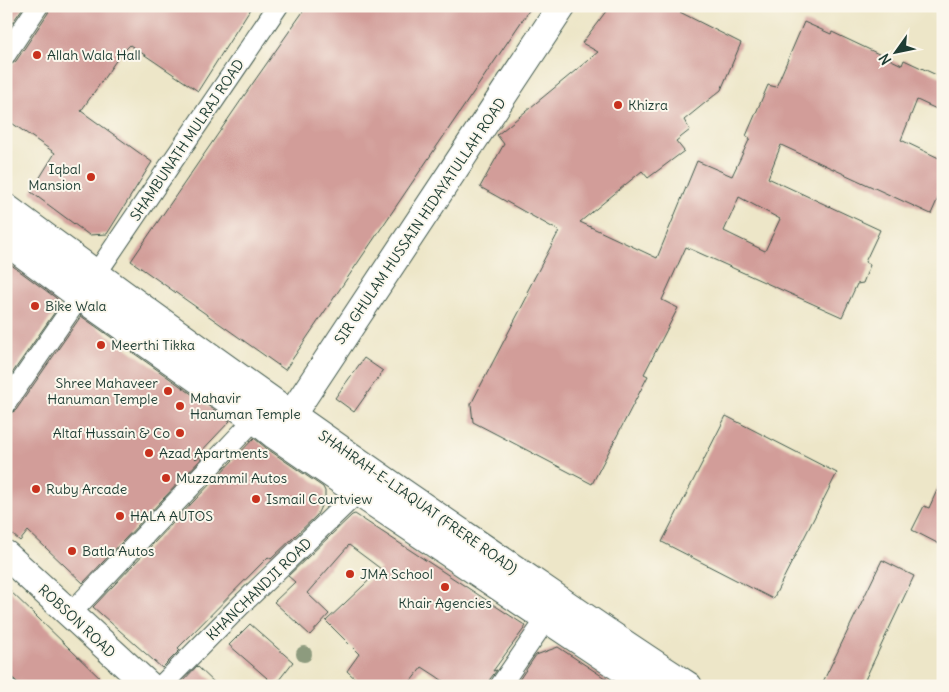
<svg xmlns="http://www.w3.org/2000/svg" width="949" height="692" font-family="Delius,sans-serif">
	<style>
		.building { fill: #d29d99; fill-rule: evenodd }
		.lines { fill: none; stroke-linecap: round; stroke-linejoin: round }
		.lane-casing { stroke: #3e564a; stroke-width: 12 }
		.street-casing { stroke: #3e564a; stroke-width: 22 }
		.secondary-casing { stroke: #3e564a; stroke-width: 30 }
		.primary-casing { stroke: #3e564a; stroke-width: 30 }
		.lane { stroke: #fff; stroke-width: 10 }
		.street { stroke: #fff; stroke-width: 20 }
		.secondary { stroke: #fff; stroke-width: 28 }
		.primary { stroke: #fff; stroke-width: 28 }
		.tree { fill: #8d9b7e }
		.poi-dot { fill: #c8321e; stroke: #fbf7ec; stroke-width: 2 }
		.labels { text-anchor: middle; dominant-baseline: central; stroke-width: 4; stroke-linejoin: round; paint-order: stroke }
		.poi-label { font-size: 14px; fill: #1f3d34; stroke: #fbf7ec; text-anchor: start }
		.street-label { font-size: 14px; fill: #1f3d34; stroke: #fbf7ec }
	</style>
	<rect width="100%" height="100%" fill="#fbf7ec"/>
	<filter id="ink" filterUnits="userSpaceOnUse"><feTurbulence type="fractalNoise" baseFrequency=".02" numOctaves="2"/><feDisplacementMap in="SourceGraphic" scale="10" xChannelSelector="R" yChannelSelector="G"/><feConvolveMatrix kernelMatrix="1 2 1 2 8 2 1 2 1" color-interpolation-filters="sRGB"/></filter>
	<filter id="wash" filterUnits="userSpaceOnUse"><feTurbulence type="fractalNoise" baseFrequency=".0096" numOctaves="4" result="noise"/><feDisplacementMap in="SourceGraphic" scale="20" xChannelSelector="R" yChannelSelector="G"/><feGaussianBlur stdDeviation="1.12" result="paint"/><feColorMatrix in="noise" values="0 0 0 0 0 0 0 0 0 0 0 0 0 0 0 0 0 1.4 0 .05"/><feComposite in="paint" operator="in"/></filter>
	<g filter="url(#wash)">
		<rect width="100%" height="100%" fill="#ede6c8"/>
		<g id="blocks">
			<g class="building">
				<path d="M 6,6 L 24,6 L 6,32 Z"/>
				<path d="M 50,6 L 252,6 L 198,91 L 130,45 L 120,55 L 81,111 L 152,162 L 107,234 L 89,235 L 31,192 L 55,153 L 6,119 L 6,66 L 12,64 L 16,61 L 48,13 Z"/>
				<path d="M 307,6 L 532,6 L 285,370 L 131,261 L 246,93 Z"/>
				<path d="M 610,6 L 668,6 L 741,43 L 721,90 L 684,120 L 690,130 L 676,141 L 684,151 L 648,178 L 642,171 L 580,222 L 657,258 L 697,161 L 732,176 L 750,138 L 746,136 L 768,85 L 776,87 L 804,22 L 831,34 L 832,32 L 902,65 L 904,60 L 943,78 L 943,112 L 917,100 L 901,140 L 943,160 L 943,187 L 931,214 L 781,145 L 768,178 L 880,230 L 865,262 L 870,265 L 863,283 L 857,284 L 842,317 L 686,247 L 662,300 L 678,308 L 644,374 L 648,376 L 592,484 L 473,422 L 471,404 L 529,293 L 527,292 L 559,231 L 480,187 L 504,144 L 497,135 L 598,52 L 582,43 ZM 739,197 L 780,219 L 765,251 L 724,231 Z"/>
				<path d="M 6,261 L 56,298 L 59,306 L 6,382 Z"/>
				<path d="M 81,316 L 230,421 L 194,459 L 204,456 L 83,583 L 28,531 L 20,541 L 6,529 L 6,415 L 11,413 L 16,410 Z"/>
				<path d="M 364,358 L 383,371 L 354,412 L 335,398 Z"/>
				<path d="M 726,416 L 837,473 L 773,599 L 662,542 Z"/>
				<path d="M 254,438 L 266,448 L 323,487 L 325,491 L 325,497 L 317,515 L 271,559 L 268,557 L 178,648 L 180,650 L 162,668 L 93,607 Z"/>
				<path d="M 943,477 L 943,546 L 912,530 L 924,506 L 929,508 Z"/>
				<path d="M 355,514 L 526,626 L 493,671 L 497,670 L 490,679 L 488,686 L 450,686 L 436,676 L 422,667 L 407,686 L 363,686 L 347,671 L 359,654 L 326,621 L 381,569 L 349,545 L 307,593 L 329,614 L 310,635 L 274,602 L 295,582 L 288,576 L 352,515 Z"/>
				<path d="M 882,560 L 914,576 L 862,686 L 821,686 Z"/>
				<path d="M 6,587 L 69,648 L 108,686 L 19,686 L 16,681 L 10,676 L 6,674 Z"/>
				<path d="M 250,624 L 293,662 L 275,685 L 229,645 Z"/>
				<path d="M 558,647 L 617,686 L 515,686 L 536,655 Z"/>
				<path d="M 197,666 L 218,686 L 182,686 L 180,684 Z"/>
			</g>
		</g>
	</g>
	<g filter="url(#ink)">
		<use href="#blocks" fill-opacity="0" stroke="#3e564a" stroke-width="1"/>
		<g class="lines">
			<defs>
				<path id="lane" d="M 6,681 L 12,686"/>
				<g id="street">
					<path d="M 6,54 L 38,6"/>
					<path d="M 96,274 L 278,6"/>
					<path d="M 6,403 L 80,296"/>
					<path d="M 70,614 L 255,419"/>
					<path d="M 161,686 L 241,605 L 358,492"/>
					<path d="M 500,686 L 547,618"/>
				</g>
				<g id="secondary">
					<path d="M 276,434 L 292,414 L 562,6"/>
					<path d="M 6,555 L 149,686"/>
				</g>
				<g id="primary">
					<path d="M 6,208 C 161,323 317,435 476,543 C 547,591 616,640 688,686"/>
					<path d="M 6,241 L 80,296 L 255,419 L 275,435 L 358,492 L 648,686"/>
				</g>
			</defs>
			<use href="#lane" class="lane-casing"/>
			<use href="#street" class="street-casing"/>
			<use href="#secondary" class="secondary-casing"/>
			<use href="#primary" class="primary-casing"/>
			<use href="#lane" class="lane"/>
			<use href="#street" class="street"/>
			<use href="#secondary" class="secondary"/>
			<use href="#primary" class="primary"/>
		</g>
		<circle class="tree" cx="304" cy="654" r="8"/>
	</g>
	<g class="poi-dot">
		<circle cx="37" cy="55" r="5"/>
		<circle cx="618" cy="105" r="5"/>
		<circle cx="91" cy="177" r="5"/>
		<circle cx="35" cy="306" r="5"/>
		<circle cx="101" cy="345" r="5"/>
		<circle cx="168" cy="391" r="5"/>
		<circle cx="180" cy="406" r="5"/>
		<circle cx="180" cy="433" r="5"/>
		<circle cx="149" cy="453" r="5"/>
		<circle cx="166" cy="478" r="5"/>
		<circle cx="36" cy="489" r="5"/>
		<circle cx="256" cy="499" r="5"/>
		<circle cx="120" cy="516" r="5"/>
		<circle cx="72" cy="551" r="5"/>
		<circle cx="350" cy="574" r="5"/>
		<circle cx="445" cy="587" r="5"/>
	</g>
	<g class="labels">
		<g class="poi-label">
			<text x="47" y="55">Allah Wala Hall</text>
			<text x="628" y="105">Khizra</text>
			<text x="81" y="169" text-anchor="end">Iqbal<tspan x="81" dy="16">Mansion</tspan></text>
			<text x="45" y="306">Bike Wala</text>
			<text x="111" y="345">Meerthi Tikka</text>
			<text x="158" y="383" text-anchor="end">Shree Mahaveer<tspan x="158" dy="16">Hanuman Temple</tspan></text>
			<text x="190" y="398">Mahavir<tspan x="190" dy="16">Hanuman Temple</tspan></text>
			<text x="170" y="433" text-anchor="end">Altaf Hussain &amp; Co</text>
			<text x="159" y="453">Azad Apartments</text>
			<text x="176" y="478">Muzzammil Autos</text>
			<text x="46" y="489">Ruby Arcade</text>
			<text x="266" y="499">Ismail Courtview</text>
			<text x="130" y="516">HALA AUTOS</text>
			<text x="82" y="551">Batla Autos</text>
			<text x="360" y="574">JMA School</text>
			<text x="445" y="603" text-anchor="middle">Khair Agencies</text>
		</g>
		<g class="street-label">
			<text transform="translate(187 140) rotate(-56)">SHAMBUNATH MULRAJ ROAD</text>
			<text transform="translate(420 221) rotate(-56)">SIR GHULAM HUSSAIN HIDAYATULLAH ROAD</text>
			<text transform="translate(418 502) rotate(35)">SHAHRAH-E-LIAQUAT (FRERE ROAD)</text>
			<text transform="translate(259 589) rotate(-44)">KHANCHANDJI ROAD</text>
			<text transform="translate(77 621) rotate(43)">ROBSON ROAD</text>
		</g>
	</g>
	<rect width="949" height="692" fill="none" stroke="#fbf7ec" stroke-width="25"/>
	<g transform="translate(896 52) rotate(237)" stroke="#fbf7ec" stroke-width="4" paint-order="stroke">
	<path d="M0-4L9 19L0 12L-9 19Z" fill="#1f3d34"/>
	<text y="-8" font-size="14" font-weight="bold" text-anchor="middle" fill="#1f3d34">N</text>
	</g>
</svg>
